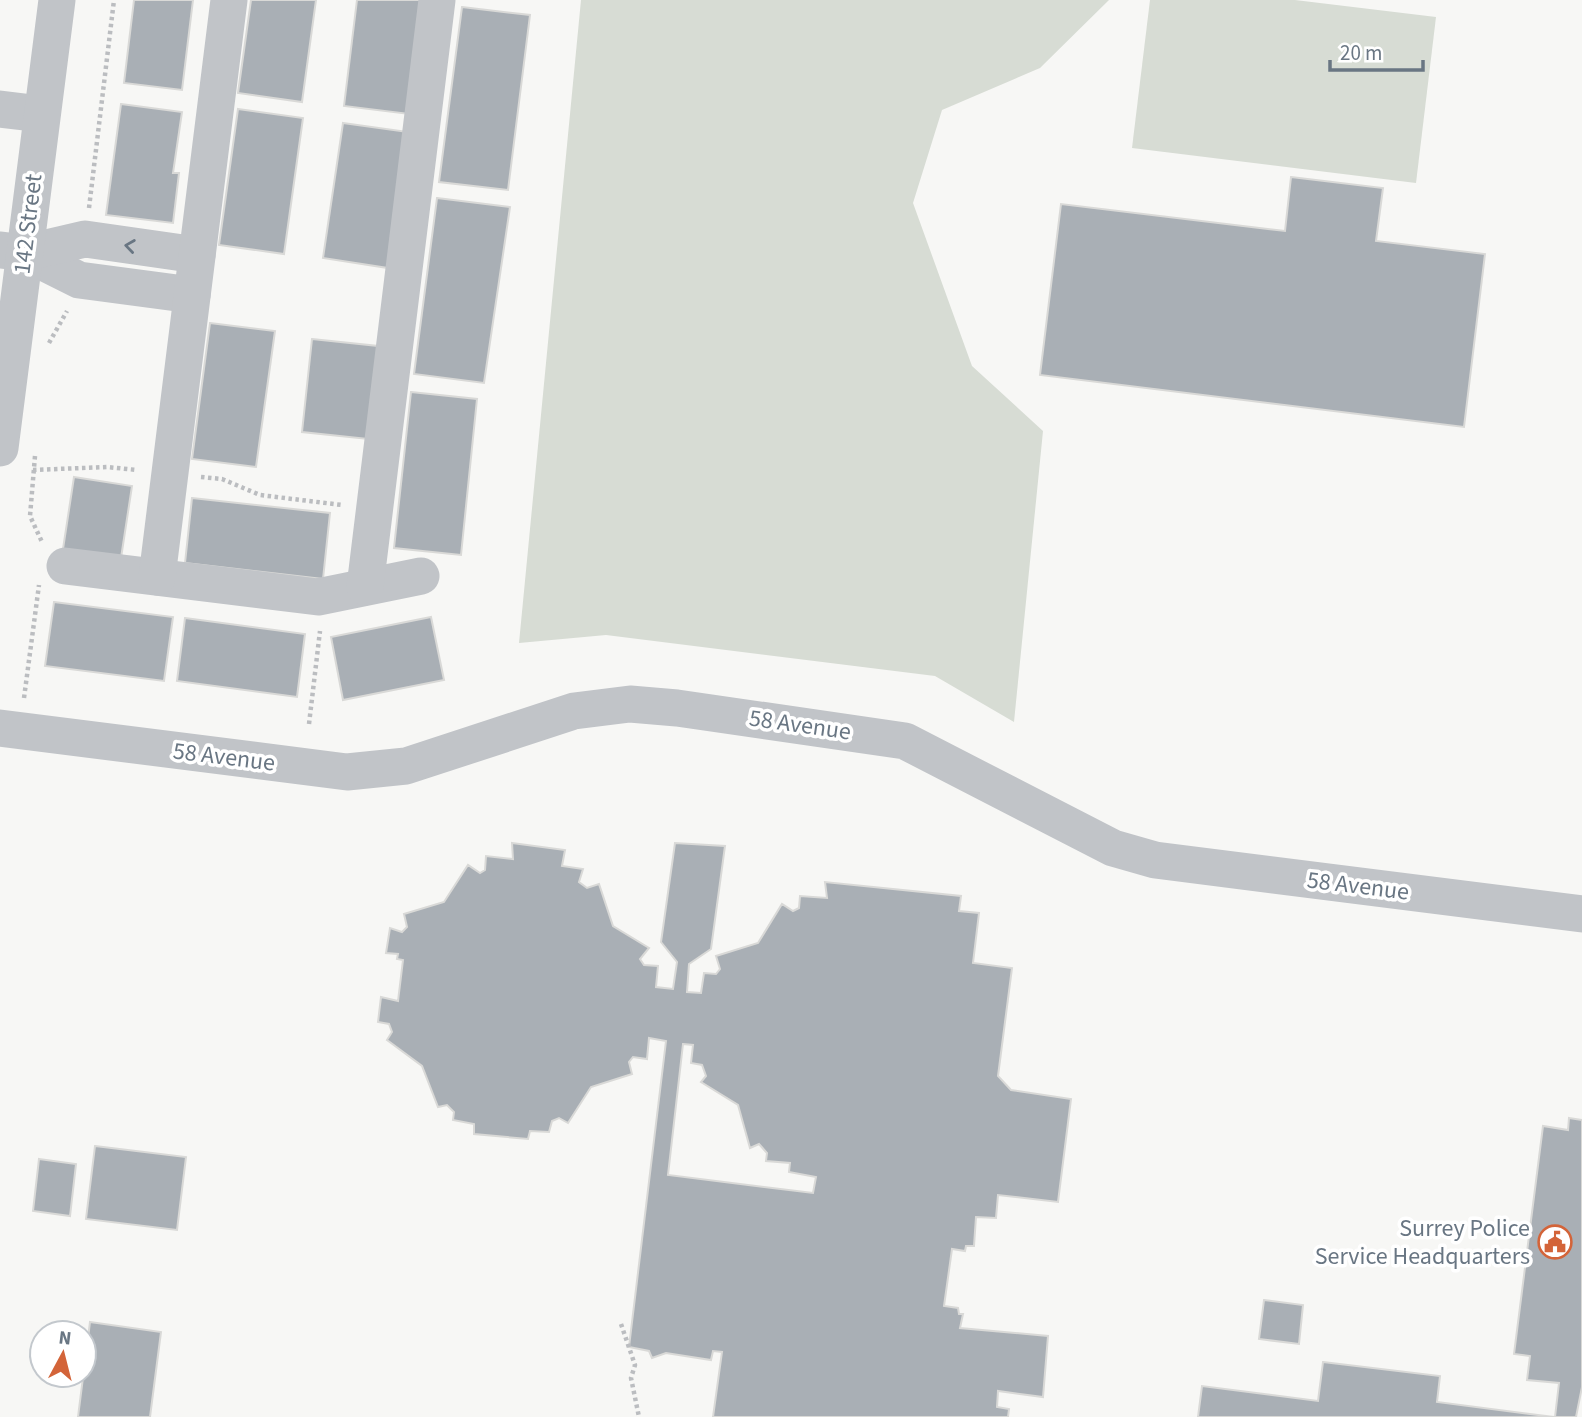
<svg xmlns="http://www.w3.org/2000/svg" width="1582" height="1417" font-family="'Source Sans 3',sans-serif">
	<style>
		.green { fill: #d7dcd4 }
		.building { fill: #a9afb5; stroke: #d9d9d7; stroke-width: 2; fill-rule: evenodd }
		.lines { fill: none; stroke-linecap: round; stroke-linejoin: round }
		.path { stroke: #bbbdc0; stroke-width: 4.5; stroke-dasharray: 3.5 3.5; stroke-linecap: butt }
		.minor { stroke: #c1c4c8; stroke-width: 37 }
		.oneway { stroke: #697683 }
		.labels { text-anchor: middle; dominant-baseline: central; stroke-width: 7; stroke-linejoin: round; paint-order: stroke }
		.street-label { font-size: 24px; fill: #697683; stroke: #fff }
		.poi-label { font-size: 24px; fill: #697683; stroke: #fff; text-anchor: end }
	</style>
	<rect width="100%" height="100%" fill="#f7f7f5"/>
	<g class="green">
		<path d="M 581,0 L 1109,0 L 1040,68 L 942,110 L 913,203 L 972,366 L 1043,431 L 1014,722 L 935,676 L 606,635 L 519,643 Z"/>
		<path d="M 1150,0 L 1295,0 L 1436,17 L 1416,183 L 1132,148 Z"/>
	</g>
	<g class="building">
		<path d="M 134,0 L 193,0 L 182,90 L 124,83 Z"/>
		<path d="M 251,0 L 316,0 L 302,102 L 238,93 Z"/>
		<path d="M 357,0 L 423,0 L 409,114 L 344,106 Z"/>
		<path d="M 462,7 L 530,15 L 508,190 L 439,182 Z"/>
		<path d="M 121,104 L 182,112 L 173,173 L 179,173 L 173,223 L 106,215 Z"/>
		<path d="M 238,109 L 303,118 L 284,254 L 219,245 Z"/>
		<path d="M 343,123 L 408,132 L 388,268 L 323,258 Z"/>
		<path d="M 1291,177 L 1383,188 L 1376,241 L 1485,254 L 1464,427 L 1040,375 L 1061,204 L 1285,231 Z"/>
		<path d="M 437,198 L 510,207 L 484,383 L 414,374 Z"/>
		<path d="M 210,323 L 275,331 L 256,467 L 192,459 Z"/>
		<path d="M 312,339 L 378,346 L 368,439 L 302,432 Z"/>
		<path d="M 411,392 L 477,399 L 461,555 L 394,548 Z"/>
		<path d="M 74,477 L 132,486 L 121,558 L 63,549 Z"/>
		<path d="M 192,498 L 330,513 L 323,579 L 185,563 Z"/>
		<path d="M 54,602 L 173,617 L 164,681 L 45,666 Z"/>
		<path d="M 431,617 L 444,680 L 343,700 L 331,637 Z"/>
		<path d="M 185,618 L 305,634 L 297,697 L 177,681 Z"/>
		<path d="M 512,843 L 565,850 L 562,866 L 583,869 L 579,882 L 587,888 L 599,884 L 613,926 L 649,948 L 640,959 L 644,965 L 658,966 L 656,987 L 673,989 L 677,962 L 661,942 L 675,843 L 725,846 L 711,949 L 689,964 L 687,992 L 701,993 L 704,973 L 716,974 L 720,969 L 716,956 L 758,943 L 782,904 L 793,911 L 799,908 L 800,896 L 827,898 L 825,882 L 961,896 L 959,911 L 979,913 L 973,963 L 1012,968 L 998,1076 L 1011,1090 L 1071,1099 L 1058,1202 L 998,1195 L 996,1218 L 976,1217 L 974,1246 L 966,1246 L 965,1251 L 952,1249 L 944,1306 L 958,1308 L 959,1314 L 963,1314 L 960,1328 L 1048,1336 L 1043,1397 L 998,1391 L 997,1407 L 1009,1409 L 1008,1417 L 713,1417 L 722,1352 L 713,1351 L 711,1360 L 666,1353 L 652,1358 L 649,1351 L 629,1347 L 666,1041 L 649,1038 L 647,1059 L 633,1057 L 629,1062 L 632,1074 L 591,1087 L 568,1123 L 559,1118 L 552,1121 L 549,1132 L 530,1131 L 528,1139 L 474,1134 L 474,1124 L 453,1120 L 454,1112 L 447,1105 L 438,1107 L 422,1066 L 387,1040 L 392,1032 L 389,1024 L 378,1022 L 381,997 L 398,1001 L 403,960 L 397,959 L 398,954 L 386,953 L 390,928 L 402,932 L 407,927 L 404,914 L 444,902 L 468,865 L 480,873 L 485,870 L 486,856 L 513,859 ZM 683,1044 L 693,1045 L 691,1063 L 702,1065 L 706,1076 L 701,1082 L 738,1105 L 750,1148 L 759,1144 L 767,1153 L 766,1161 L 790,1163 L 789,1172 L 816,1177 L 813,1193 L 668,1175 Z"/>
		<path d="M 1569,1118 L 1582,1120 L 1582,1387 L 1576,1417 L 1555,1417 L 1559,1383 L 1527,1380 L 1530,1356 L 1514,1354 L 1543,1126 L 1568,1130 Z"/>
		<path d="M 95,1146 L 186,1157 L 177,1230 L 86,1219 Z"/>
		<path d="M 39,1159 L 76,1164 L 70,1216 L 33,1211 Z"/>
		<path d="M 1264,1300 L 1303,1305 L 1299,1344 L 1259,1339 Z"/>
		<path d="M 90,1322 L 161,1332 L 150,1417 L 78,1417 Z"/>
		<path d="M 1323,1362 L 1440,1376 L 1437,1402 L 1554,1417 L 1198,1417 L 1202,1386 L 1318,1401 Z"/>
	</g>
	<g class="lines">
		<g class="path">
			<path d="M 89,208 L 114,0"/>
			<path d="M 49,343 L 67,311"/>
			<path d="M 35,456 L 30,516 L 42,542"/>
			<path d="M 33,470 L 107,467 L 137,470"/>
			<path d="M 201,477 L 222,479 L 260,495 L 342,505"/>
			<path d="M 24,698 L 39,585"/>
			<path d="M 309,724 L 320,631"/>
			<path d="M 621,1324 L 635,1365 L 631,1378 L 639,1417"/>
		</g>
		<g class="minor">
			<path d="M 0,109 L 41,114"/>
			<path d="M 1,250 L 25,253 L 79,280 L 192,295"/>
			<path d="M 25,253 L 85,239 L 197,255"/>
			<path d="M 0,448 L 57,0"/>
			<path d="M 65,566 L 318,597 L 421,576"/>
			<path d="M 157,577 L 229,0"/>
			<path d="M 365,587 L 437,0"/>
			<path d="M 0,728 L 347,772 L 406,766 L 574,711 L 630,704 L 677,708 L 905,741 L 1113,848 L 1155,860 L 1582,914"/>
		</g>
	</g>
	<defs><path id="oneway-chevron" d="M-2-3.5L2.5 0L-2 3.5" fill="none" stroke-width="1.6" stroke-linecap="round" stroke-linejoin="round" transform="scale(1.75)"/></defs>
	<use class="oneway" href="#oneway-chevron" transform="translate(130 246) rotate(-172)"/>
	<defs>
		<symbol id="civic-ring" viewBox="-11 -11 22 22"><circle r="9.5" fill="#fff" stroke="#d36439" stroke-width="1.5"/><path d="M-.6-6.5H3V-4.5H.6V-3L4-1V1h2V6H-6V1h2V-1L-.6-3ZM-1.2 2.5V6h2.4V2.5Z" fill="#d36439"/></symbol>
	</defs>
	<g fill-rule="evenodd">
		<use href="#civic-ring" x="1536" y="1223" width="38" height="38"/>
	</g>
	<g class="labels">
		<g class="street-label">
			<text transform="translate(28 224) rotate(-83)">142 Street</text>
			<text transform="translate(800 725) rotate(8)">58 Avenue</text>
			<text transform="translate(224 757) rotate(7)">58 Avenue</text>
			<text transform="translate(1358 886) rotate(7)">58 Avenue</text>
		</g>
		<g class="poi-label">
			<text x="1530" y="1228">Surrey Police<tspan x="1530" dy="28">Service Headquarters</tspan></text>
		</g>
	</g>
	<g transform="translate(63 1354) rotate(7)"><circle r="33" fill="#ffffff" stroke="#c3c8cd" stroke-width="2"/>
	<path d="M0-5L12 26L0 18L-12 26Z" fill="#d36439"/>
	<text y="-10" font-size="19" font-weight="bold" text-anchor="middle" fill="#697683">N</text>
	</g>
	<path d="M1330 60v10h93v-10" fill="none" stroke="#697683" stroke-width="3.5"/>
	<text x="1340" y="60" font-size="21" fill="#697683" stroke="#ffffff" stroke-width="5" paint-order="stroke">20 m</text>
</svg>
